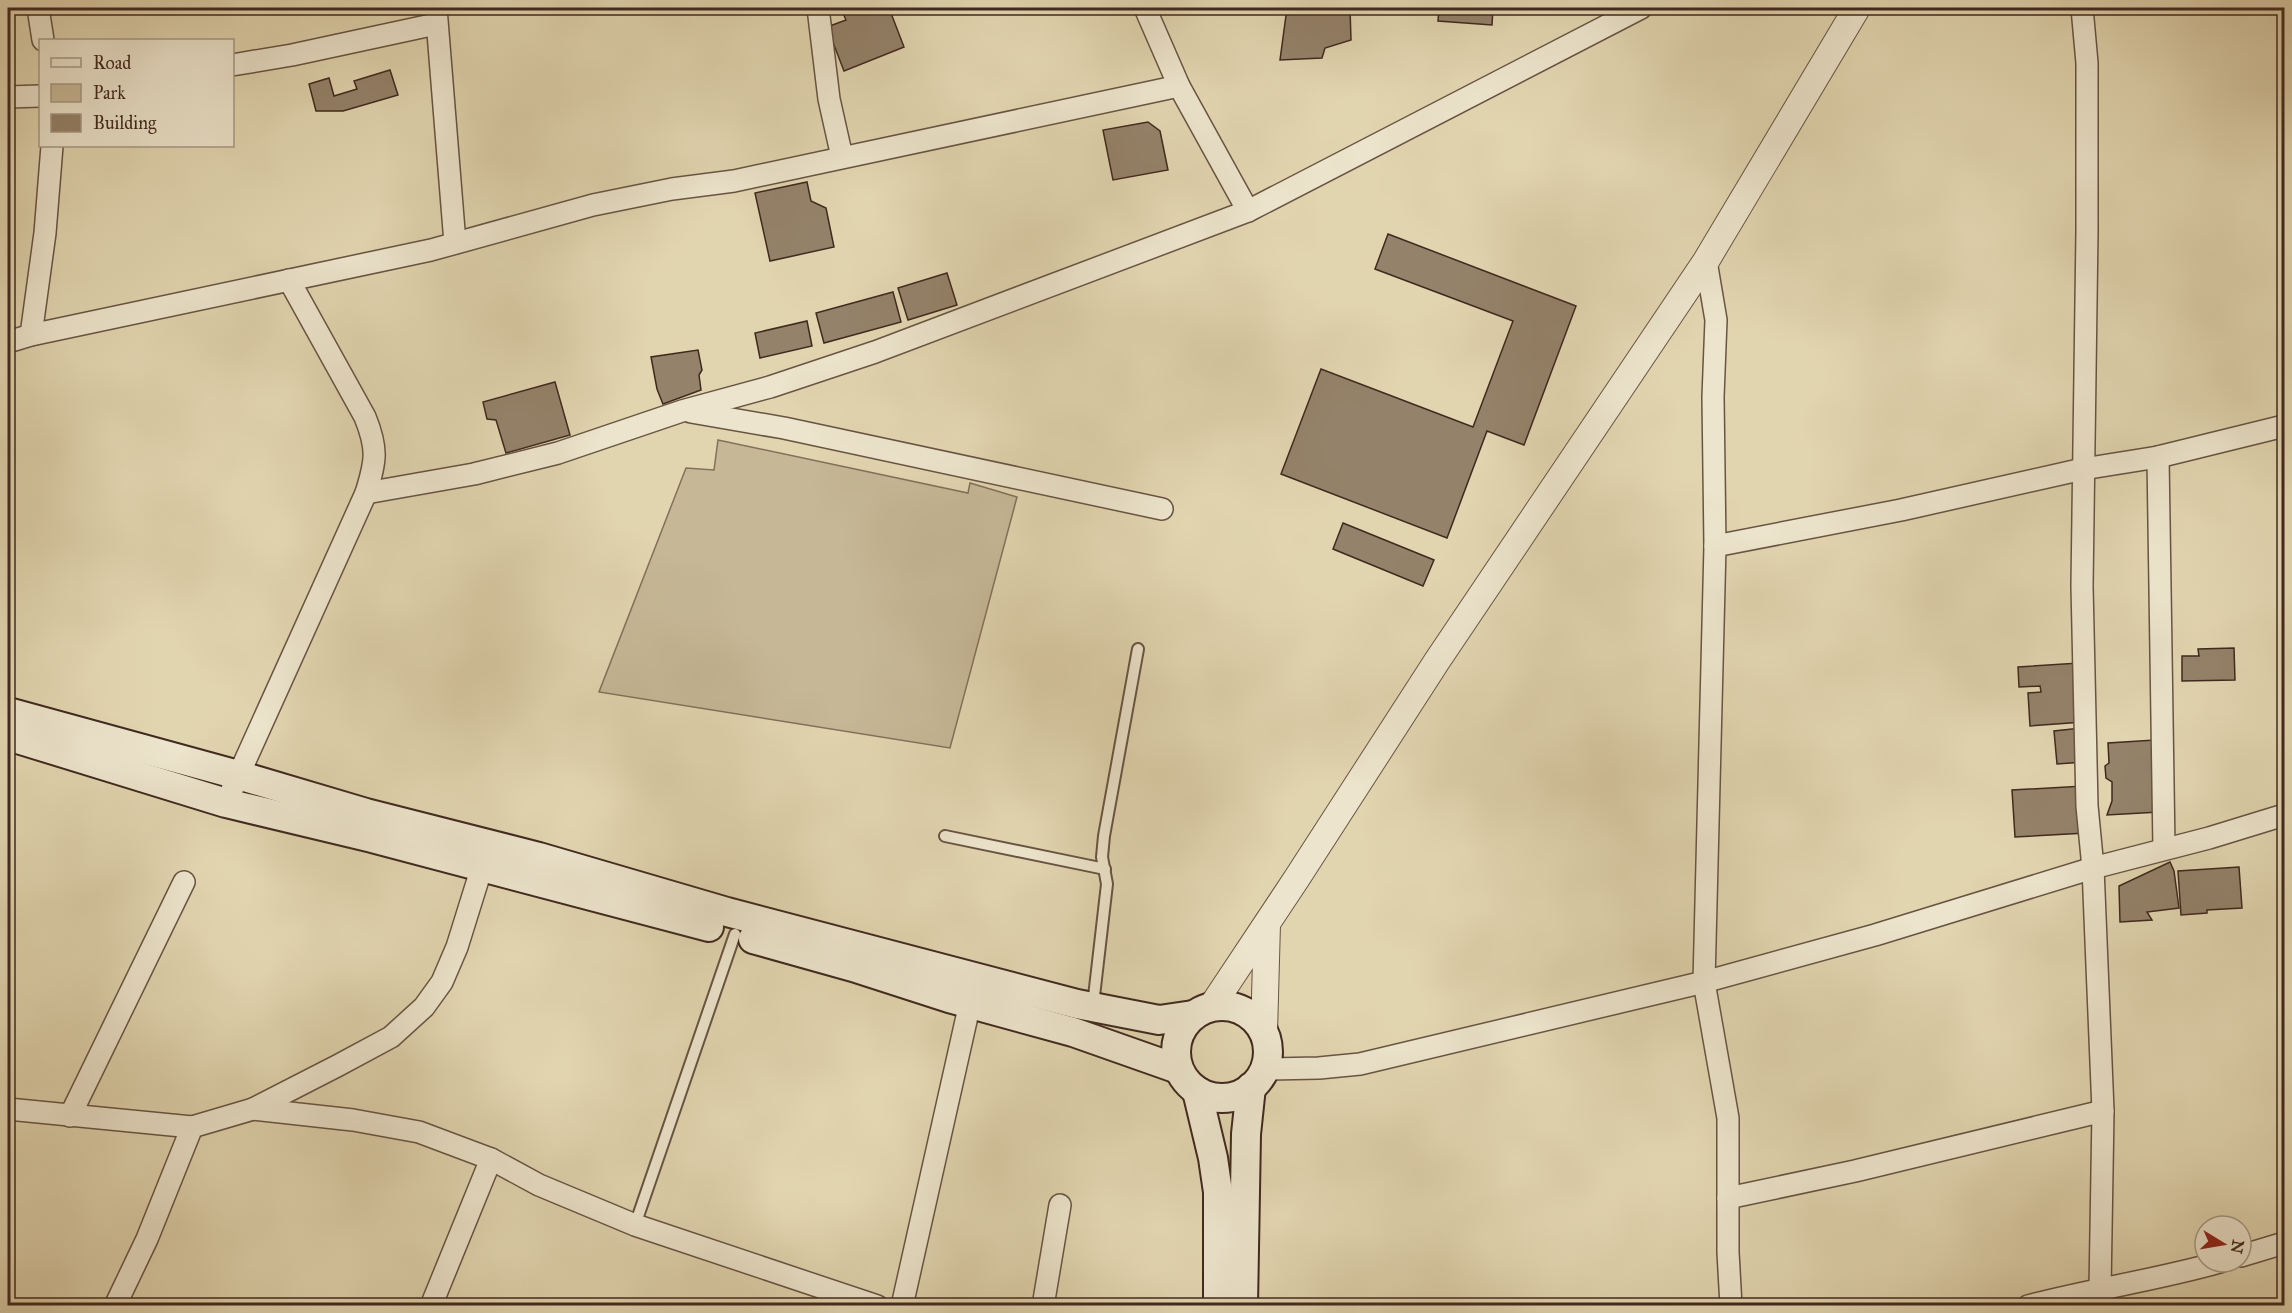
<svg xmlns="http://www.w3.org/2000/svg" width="2292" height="1313" font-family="'IM FELL Great Primer',serif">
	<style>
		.green { fill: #c6b897; stroke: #83705b; stroke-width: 1.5 }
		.building { fill: #94826a; stroke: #40291f; stroke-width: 1.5 }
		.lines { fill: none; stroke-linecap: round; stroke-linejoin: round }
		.service-casing { stroke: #685443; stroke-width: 14 }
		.minor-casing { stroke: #685443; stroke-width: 24 }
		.tertiary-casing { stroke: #685443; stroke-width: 28 }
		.secondary-casing { stroke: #40291f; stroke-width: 32 }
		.service { stroke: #ece4cc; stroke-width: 10 }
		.minor { stroke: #ece4cc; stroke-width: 21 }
		.tertiary { stroke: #ece4cc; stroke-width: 26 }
		.secondary { stroke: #ece4cc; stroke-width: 28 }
	</style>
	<rect width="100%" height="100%" fill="#e1d5b0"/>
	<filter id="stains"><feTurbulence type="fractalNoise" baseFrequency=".00333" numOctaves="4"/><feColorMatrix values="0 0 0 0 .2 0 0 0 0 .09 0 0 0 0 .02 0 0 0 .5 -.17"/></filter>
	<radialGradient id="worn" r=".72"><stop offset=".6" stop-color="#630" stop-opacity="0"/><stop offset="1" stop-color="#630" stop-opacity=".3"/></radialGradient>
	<path class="green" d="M 718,440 L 968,493 L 970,483 L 1017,497 L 950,748 L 599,692 L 686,468 L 714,470 Z"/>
	<g class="building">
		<path d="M 852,8 L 889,8 L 904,47 L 844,71 L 827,27 L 846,20 L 842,11 Z"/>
		<path d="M 1287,8 L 1350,8 L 1351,40 L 1325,48 L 1322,58 L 1280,60 Z"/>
		<path d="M 1439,8 L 1493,8 L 1492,25 L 1438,21 Z"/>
		<path d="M 390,70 L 398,95 L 343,111 L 316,111 L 309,84 L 329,78 L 334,96 L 357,89 L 354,81 Z"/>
		<path d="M 1148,122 L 1160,131 L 1168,170 L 1113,180 L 1103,130 Z"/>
		<path d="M 807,182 L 811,201 L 826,208 L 834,247 L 770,261 L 755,193 Z"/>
		<path d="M 1388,234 L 1576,306 L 1524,445 L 1487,431 L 1447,538 L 1281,474 L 1321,369 L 1473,427 L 1513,321 L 1375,269 Z"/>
		<path d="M 947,273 L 957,305 L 908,320 L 898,288 Z"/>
		<path d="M 893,292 L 901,322 L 824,343 L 816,313 Z"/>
		<path d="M 807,321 L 812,346 L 760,358 L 755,333 Z"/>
		<path d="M 698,350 L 702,370 L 699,375 L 701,390 L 663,404 L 657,389 L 651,357 Z"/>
		<path d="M 555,382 L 570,435 L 506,453 L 496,420 L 487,419 L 483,402 Z"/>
		<path d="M 1343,523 L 1434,560 L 1423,586 L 1333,549 Z"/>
		<path d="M 2234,648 L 2235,680 L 2182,681 L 2182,656 L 2199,656 L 2198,649 Z"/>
		<path d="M 2079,663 L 2083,722 L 2030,726 L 2028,693 L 2041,692 L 2040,686 L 2019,687 L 2018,667 Z"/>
		<path d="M 2081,728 L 2084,762 L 2057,764 L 2054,731 Z"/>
		<path d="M 2155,740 L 2159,812 L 2107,815 L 2112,801 L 2112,782 L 2106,778 L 2105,766 L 2109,763 L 2108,743 Z"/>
		<path d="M 2084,786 L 2086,833 L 2015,837 L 2012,790 Z"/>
		<path d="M 2170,862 L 2174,871 L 2179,908 L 2147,912 L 2152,920 L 2120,922 L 2119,886 Z"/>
		<path d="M 2239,867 L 2242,908 L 2207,910 L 2207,913 L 2181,915 L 2178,871 Z"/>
	</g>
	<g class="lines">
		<defs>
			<g id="service">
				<path d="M 945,836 L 1105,869"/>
				<path d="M 1093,1005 L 1107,884 L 1102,857 L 1104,836 L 1138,649"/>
				<path d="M 635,1225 L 735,934"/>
			</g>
			<g id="minor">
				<path d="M 38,8 L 43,40"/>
				<path d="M 436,8 L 455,243"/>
				<path d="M 818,8 L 829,99 L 842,157"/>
				<path d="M 1145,8 L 1179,86 L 1248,211"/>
				<path d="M 2082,8 L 2087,63 L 2087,231 L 2082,586 L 2087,806 L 2093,868 L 2103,1111 L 2100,1290 L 2097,1306"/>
				<path d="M 232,65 L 292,55 L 436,24"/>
				<path d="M 8,97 L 40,96"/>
				<path d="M 1706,261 L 1716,320 L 1713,397 L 1715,546 L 1704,982 L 1728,1118 L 1728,1252 L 1731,1306"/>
				<path d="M 31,335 L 45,233 L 52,146"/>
				<path d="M 8,342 L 31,335 L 431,250 L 593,205 L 672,189 L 734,181 L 1179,86"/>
				<path d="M 691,412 L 784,428 L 1162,509"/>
				<path d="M 2158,457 L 2164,849"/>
				<path d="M 366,493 L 474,474 L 558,453 L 682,411 L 770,387 L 875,352 L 1248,211 L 1641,8"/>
				<path d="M 1715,546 L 1901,510 L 2083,469 L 2158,457 L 2284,426"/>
				<path d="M 226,803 L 366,493 C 376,461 378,449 365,417 L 289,280"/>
				<path d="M 1264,1069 L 1319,1068 L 1360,1064 L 1704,982 L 1875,935 L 2093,868 L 2209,838 L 2284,815"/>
				<path d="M 8,1109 L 192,1127"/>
				<path d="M 253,1109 L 353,1120 L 419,1132 L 491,1159 L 539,1185 L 635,1225 L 877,1306"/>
				<path d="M 70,1116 L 184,882"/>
				<path d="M 1728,1198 L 1855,1171 L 2103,1111"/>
				<path d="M 2241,1256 L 2284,1243"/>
				<path d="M 115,1306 L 147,1239 L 192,1127 L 253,1109 L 337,1066 L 391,1037 L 424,1007 L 442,982 L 457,947 L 486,854"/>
				<path d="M 431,1306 L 491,1159"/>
				<path d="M 902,1306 L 970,1003"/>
				<path d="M 1043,1306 L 1060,1205"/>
				<path d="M 2028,1306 C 2092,1289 2157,1280 2220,1262"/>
			</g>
			<g id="tertiary">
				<path d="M 1212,1006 L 1297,878 L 1437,661 L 1706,261 L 1857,8"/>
				<path d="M 1264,1033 L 1267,924"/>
			</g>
			<g id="secondary">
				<path d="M 8,712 L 238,775 L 366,813 L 539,857 L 727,912 L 1077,1004 L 1159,1020 L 1193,1015"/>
				<path d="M 8,736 L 226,803 L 372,838 L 709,927"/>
				<path d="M 753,939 L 853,967 L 949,998 L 1073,1032 L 1178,1069"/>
				<circle cx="1222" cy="1052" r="46"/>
				<path d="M 1197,1091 L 1213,1158 L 1218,1192 L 1218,1306"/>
				<path d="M 1243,1306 L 1246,1134 L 1251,1087"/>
			</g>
		</defs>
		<use href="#service" class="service-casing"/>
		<use href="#minor" class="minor-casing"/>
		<use href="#tertiary" class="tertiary-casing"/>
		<use href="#secondary" class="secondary-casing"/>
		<use href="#service" class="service"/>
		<use href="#minor" class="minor"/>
		<use href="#tertiary" class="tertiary"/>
		<use href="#secondary" class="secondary"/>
	</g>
	<rect width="2292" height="1313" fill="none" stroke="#e1d5b0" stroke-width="30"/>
	<rect x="9" y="9" width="2274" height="1295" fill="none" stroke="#40291f" stroke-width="3"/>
	<rect x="15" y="15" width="2262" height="1283" fill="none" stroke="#40291f" stroke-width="1.5"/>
	<rect x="39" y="39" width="195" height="108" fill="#ece4cc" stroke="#a79987" stroke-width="1.5"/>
	<rect x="51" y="58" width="30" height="9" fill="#ece4cc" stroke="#a79987" stroke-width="1.5"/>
	<text x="93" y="69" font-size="18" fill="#40291f">Road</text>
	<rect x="51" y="84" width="30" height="18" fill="#c6b897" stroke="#a79987" stroke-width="1.5"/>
	<text x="93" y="99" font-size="18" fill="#40291f">Park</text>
	<rect x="51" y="114" width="30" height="18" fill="#94826a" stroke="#a79987" stroke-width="1.5"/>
	<text x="93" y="129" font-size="18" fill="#40291f">Building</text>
	<g transform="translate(2223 1244) rotate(101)"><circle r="28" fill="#ece4cc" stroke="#a79987" stroke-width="1.5"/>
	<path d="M0-4.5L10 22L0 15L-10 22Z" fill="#8f2418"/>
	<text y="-9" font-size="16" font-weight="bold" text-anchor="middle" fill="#40291f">N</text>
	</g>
	<rect width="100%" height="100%" filter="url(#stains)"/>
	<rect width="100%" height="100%" fill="url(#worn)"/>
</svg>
